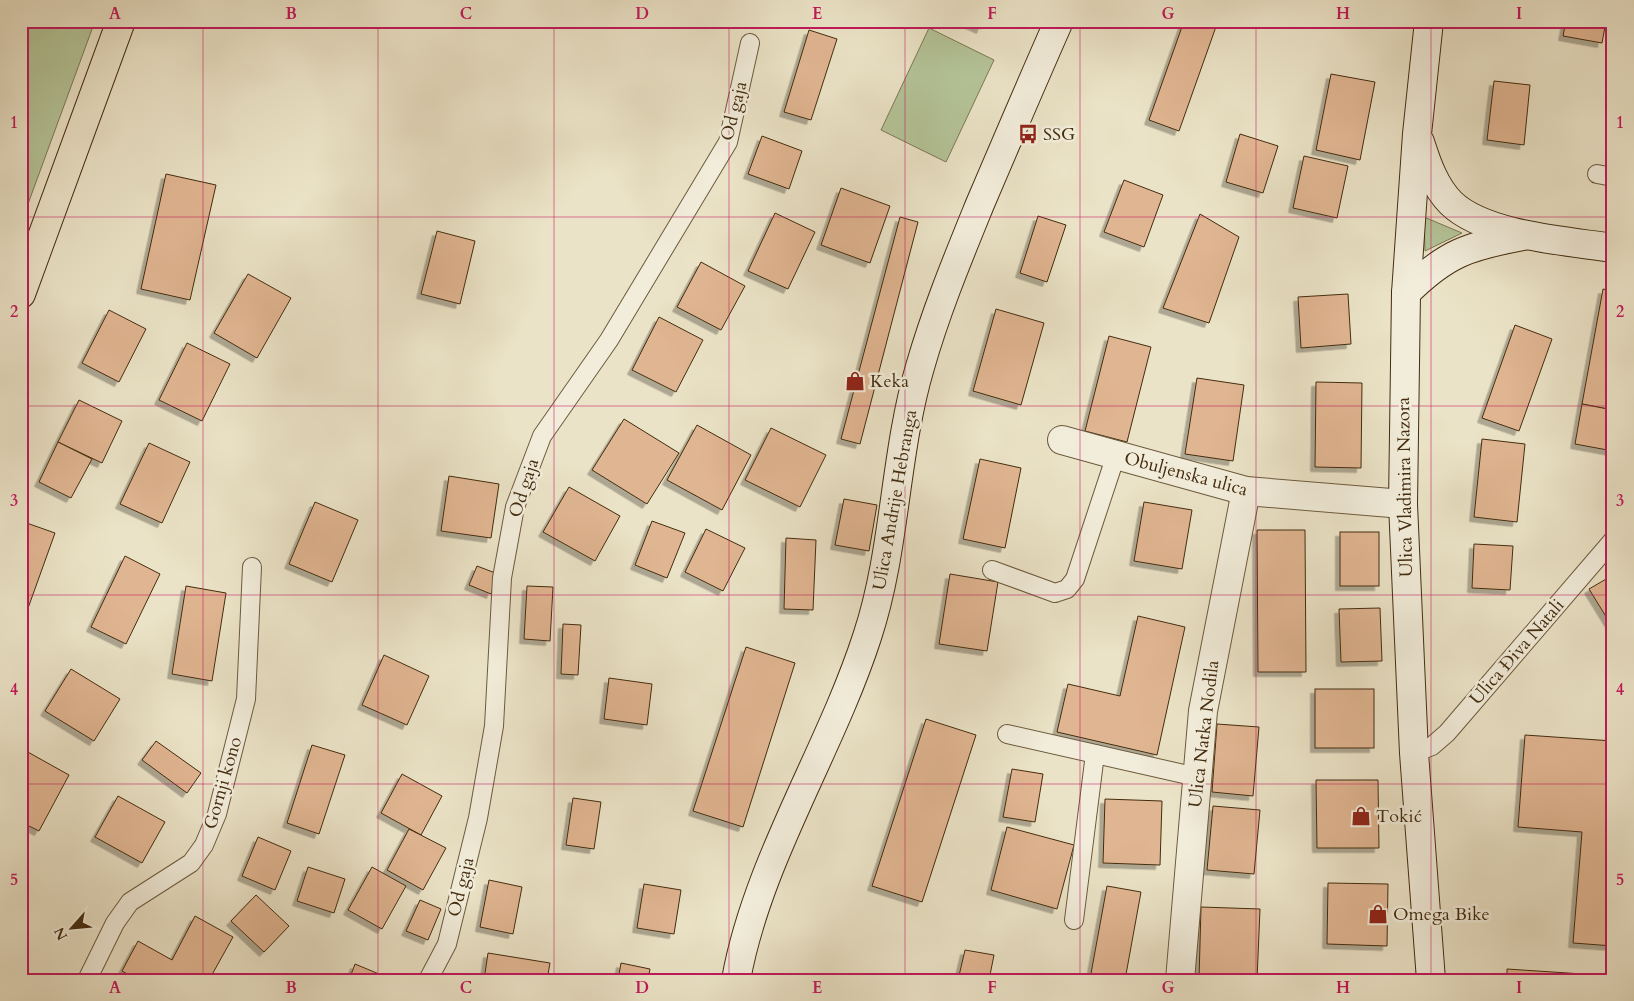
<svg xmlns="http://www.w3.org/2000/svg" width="1634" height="1001" font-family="Cardo,serif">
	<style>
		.green { fill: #b4c498; stroke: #7c7854 }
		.building { fill: #e0b591; stroke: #432c0f; filter: url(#shadow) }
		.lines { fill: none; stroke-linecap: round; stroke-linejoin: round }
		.lane-casing { stroke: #6d5a3d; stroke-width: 20 }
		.street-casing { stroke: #6d5a3d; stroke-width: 30 }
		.secondary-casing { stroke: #432c0f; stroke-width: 30 }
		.primary-casing { stroke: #432c0f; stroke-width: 30 }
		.lane { stroke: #f2eddb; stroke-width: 18 }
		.street { stroke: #f2eddb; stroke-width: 28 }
		.secondary { stroke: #f2eddb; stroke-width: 28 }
		.primary { stroke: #ebe3c7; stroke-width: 28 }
		.grid { fill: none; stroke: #c2185b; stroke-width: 1; stroke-opacity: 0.55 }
		.labels { text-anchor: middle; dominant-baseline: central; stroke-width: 5; stroke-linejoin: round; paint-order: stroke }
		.street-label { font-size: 18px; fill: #432c0f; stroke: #f2eddb }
		.poi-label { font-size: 18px; fill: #432c0f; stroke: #f2eddb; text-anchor: start }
		.neatline { fill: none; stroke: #c2185b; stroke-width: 2 }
		.grid-label { font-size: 16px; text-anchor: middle; font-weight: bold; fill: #c2185b }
	</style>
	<defs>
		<filter id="shadow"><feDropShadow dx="-4.5" dy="4.5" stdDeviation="0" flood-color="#0004"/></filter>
	</defs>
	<rect width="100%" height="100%" fill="#ebe3c7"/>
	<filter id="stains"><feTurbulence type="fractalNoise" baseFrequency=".004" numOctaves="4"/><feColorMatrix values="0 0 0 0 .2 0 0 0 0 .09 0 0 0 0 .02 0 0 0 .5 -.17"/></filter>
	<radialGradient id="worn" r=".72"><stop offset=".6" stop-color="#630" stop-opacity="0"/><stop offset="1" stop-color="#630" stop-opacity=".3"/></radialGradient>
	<g class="green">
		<path d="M 21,21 L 95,21 L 21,223 Z"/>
		<path d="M 929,28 L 994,60 L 946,162 L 881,130 Z"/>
		<path d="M 1424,217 L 1462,233 L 1425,251 Z"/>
	</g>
	<g class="building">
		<path d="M 963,21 L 984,21 L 981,29 Z"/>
		<path d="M 1184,21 L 1218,21 L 1179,131 L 1149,120 Z"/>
		<path d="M 1566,21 L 1606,21 L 1602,43 L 1563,36 Z"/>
		<path d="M 809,30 L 837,39 L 811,120 L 784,112 Z"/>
		<path d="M 1331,74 L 1375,82 L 1360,160 L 1316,150 Z"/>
		<path d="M 1494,81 L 1530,85 L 1524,145 L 1487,140 Z"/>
		<path d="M 1240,134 L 1278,146 L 1263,193 L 1226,182 Z"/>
		<path d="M 762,136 L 802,151 L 789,189 L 748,174 Z"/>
		<path d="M 1304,156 L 1348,166 L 1337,218 L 1293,208 Z"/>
		<path d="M 166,174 L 216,185 L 190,300 L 141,289 Z"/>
		<path d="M 1124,180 L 1163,195 L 1144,247 L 1104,232 Z"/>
		<path d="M 841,188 L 890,206 L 870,263 L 821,245 Z"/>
		<path d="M 775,213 L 815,232 L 788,289 L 748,271 Z"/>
		<path d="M 1200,214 L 1239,237 L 1209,323 L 1163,308 Z"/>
		<path d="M 1038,216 L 1066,225 L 1047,282 L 1020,273 Z"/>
		<path d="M 900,217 L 918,222 L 860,444 L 841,439 Z"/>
		<path d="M 437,231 L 475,241 L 460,304 L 421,294 Z"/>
		<path d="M 701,262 L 745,286 L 721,330 L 677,307 Z"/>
		<path d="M 248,274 L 291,298 L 257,358 L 214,333 Z"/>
		<path d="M 1603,289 L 1613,291 L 1613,410 L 1582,404 Z"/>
		<path d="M 1348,294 L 1351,344 L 1301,348 L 1298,297 Z"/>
		<path d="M 996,309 L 1044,323 L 1021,405 L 973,391 Z"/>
		<path d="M 109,310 L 146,329 L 119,382 L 82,363 Z"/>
		<path d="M 659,317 L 703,340 L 676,392 L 632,370 Z"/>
		<path d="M 1515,325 L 1552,339 L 1519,431 L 1482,418 Z"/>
		<path d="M 1109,336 L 1151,347 L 1127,442 L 1085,431 Z"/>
		<path d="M 187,343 L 230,364 L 202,421 L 159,400 Z"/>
		<path d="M 1197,378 L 1244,385 L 1233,461 L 1185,454 Z"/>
		<path d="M 1316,382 L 1362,383 L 1361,468 L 1315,467 Z"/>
		<path d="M 79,400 L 122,421 L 102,463 L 58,442 Z"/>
		<path d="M 1582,404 L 1613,410 L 1613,451 L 1575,444 Z"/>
		<path d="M 624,419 L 679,453 L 647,504 L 592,470 Z"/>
		<path d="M 697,425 L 751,455 L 722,510 L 667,480 Z"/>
		<path d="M 771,428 L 826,455 L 800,507 L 745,480 Z"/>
		<path d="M 1482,439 L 1525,444 L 1517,522 L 1474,517 Z"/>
		<path d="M 58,442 L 92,459 L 71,498 L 39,482 Z"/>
		<path d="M 149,443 L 190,462 L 162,523 L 120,504 Z"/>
		<path d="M 980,459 L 1021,468 L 1005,548 L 963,539 Z"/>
		<path d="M 449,476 L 499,484 L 491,538 L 441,531 Z"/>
		<path d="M 569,487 L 620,516 L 595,561 L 543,532 Z"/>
		<path d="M 844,499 L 877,505 L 869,551 L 835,545 Z"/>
		<path d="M 315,502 L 358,520 L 332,582 L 289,564 Z"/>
		<path d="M 1144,502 L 1192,510 L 1182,569 L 1134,561 Z"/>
		<path d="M 21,521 L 55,533 L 27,611 L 21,609 Z"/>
		<path d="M 652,521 L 685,533 L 667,578 L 635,565 Z"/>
		<path d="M 706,529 L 745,548 L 723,591 L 685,572 Z"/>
		<path d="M 1257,530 L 1305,530 L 1306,672 L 1258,672 Z"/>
		<rect x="1340" y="532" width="39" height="54"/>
		<path d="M 786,538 L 816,540 L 813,610 L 784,609 Z"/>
		<path d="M 1474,544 L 1513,546 L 1510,590 L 1472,588 Z"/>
		<path d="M 125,556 L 160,574 L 126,644 L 91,627 Z"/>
		<path d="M 477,566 L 498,574 L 491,594 L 469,585 Z"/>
		<path d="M 950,574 L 998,582 L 987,651 L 939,644 Z"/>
		<path d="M 1613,575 L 1613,628 L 1589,589 Z"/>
		<path d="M 186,586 L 226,593 L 212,681 L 172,674 Z"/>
		<path d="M 527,586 L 553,587 L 550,641 L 524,639 Z"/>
		<path d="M 1380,608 L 1382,661 L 1341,662 L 1339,609 Z"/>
		<path d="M 1138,616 L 1185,627 L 1157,755 L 1057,732 L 1068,684 L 1120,696 Z"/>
		<path d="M 563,624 L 581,625 L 578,675 L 561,674 Z"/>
		<path d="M 746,647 L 795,663 L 743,827 L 693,811 Z"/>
		<path d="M 384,655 L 429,676 L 407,725 L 362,705 Z"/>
		<path d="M 71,669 L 120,699 L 94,741 L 45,711 Z"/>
		<path d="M 609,678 L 652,684 L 647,725 L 604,719 Z"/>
		<rect x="1315" y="689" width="59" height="59"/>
		<path d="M 926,719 L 976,735 L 922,902 L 872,886 Z"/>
		<path d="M 1217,724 L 1259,727 L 1253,796 L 1212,792 Z"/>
		<path d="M 1525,735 L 1613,741 L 1613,946 L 1573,943 L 1582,832 L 1518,827 Z"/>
		<path d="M 156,741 L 201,773 L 187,793 L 142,760 Z"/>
		<path d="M 312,745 L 345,755 L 319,834 L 287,823 Z"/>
		<path d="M 26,751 L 69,775 L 39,831 L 21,822 L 21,760 Z"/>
		<path d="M 1012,769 L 1043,774 L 1035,822 L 1003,817 Z"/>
		<path d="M 402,774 L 442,796 L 421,835 L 381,813 Z"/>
		<path d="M 1316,780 L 1378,780 L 1379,848 L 1317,848 Z"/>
		<path d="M 118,796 L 165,822 L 142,863 L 95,837 Z"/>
		<path d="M 573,798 L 601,802 L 594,849 L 566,845 Z"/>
		<path d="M 1105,799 L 1162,801 L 1160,865 L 1103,863 Z"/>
		<path d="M 1213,806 L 1260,810 L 1254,874 L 1207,870 Z"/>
		<path d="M 1007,827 L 1074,845 L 1057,909 L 991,890 Z"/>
		<path d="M 409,829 L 446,848 L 423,890 L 387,870 Z"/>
		<path d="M 258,837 L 291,851 L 275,890 L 242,876 Z"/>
		<path d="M 308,867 L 345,879 L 334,913 L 297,901 Z"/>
		<path d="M 372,867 L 406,886 L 382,929 L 348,910 Z"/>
		<path d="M 489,880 L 522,887 L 513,934 L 480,927 Z"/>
		<path d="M 1328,883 L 1388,884 L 1387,946 L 1327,944 Z"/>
		<path d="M 644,884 L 681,890 L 674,934 L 637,928 Z"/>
		<path d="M 1107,886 L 1141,892 L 1125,980 L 1090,979 Z"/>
		<path d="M 256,895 L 289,926 L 264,952 L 231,921 Z"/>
		<path d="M 420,900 L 441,909 L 428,940 L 406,931 Z"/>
		<path d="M 1201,907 L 1260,909 L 1257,980 L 1199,980 Z"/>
		<path d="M 195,916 L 233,937 L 209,980 L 138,980 L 122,971 L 138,941 L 172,960 Z"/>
		<path d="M 965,950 L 994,955 L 989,980 L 958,980 Z"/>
		<path d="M 488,953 L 550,963 L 547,980 L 484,980 Z"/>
		<path d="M 621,963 L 650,969 L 648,980 L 618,980 Z"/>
		<path d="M 355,964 L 391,979 L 391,980 L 349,980 Z"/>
		<path d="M 1507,969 L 1613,976 L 1613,980 L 1507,980 Z"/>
		<path d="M 756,974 L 786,980 L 754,980 Z"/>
	</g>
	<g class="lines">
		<defs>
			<g id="lane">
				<path d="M 1597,174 L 1613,177"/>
				<path d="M 992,570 L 1055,593 L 1067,589 L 1075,579 L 1116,455"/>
				<path d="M 1007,734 L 1197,777"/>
				<path d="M 1414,753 L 1432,746 L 1447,733 L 1613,540"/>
				<path d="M 1074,920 L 1095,754"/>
				<path d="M 87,980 L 115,923 L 130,902 L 191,863 L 204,845 L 217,814 L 246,699 L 252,567"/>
				<path d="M 428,980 L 447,944 L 478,818 L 494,726 L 502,578 L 515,507 L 542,436 L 609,340 L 728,142 L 750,43"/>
			</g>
			<g id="street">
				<path d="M 1062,440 L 1246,491 L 1403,504"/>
				<path d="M 1180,980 L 1203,711 L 1246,491"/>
			</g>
			<g id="secondary">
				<path d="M 1429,21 L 1417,134 L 1406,293 L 1403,504 L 1414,753 L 1431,980"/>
				<path d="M 1420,142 C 1427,164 1435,187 1451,203 C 1485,236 1568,241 1613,248"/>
				<path d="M 1406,293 C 1446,253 1469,246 1523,236"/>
				<path d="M 736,980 C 757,862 830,751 867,637 C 896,550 894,455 920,367 C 936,311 958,258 980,204 C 1006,143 1032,82 1059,21"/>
			</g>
			<path id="primary" d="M 21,294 L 121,21"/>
		</defs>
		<use href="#lane" class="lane-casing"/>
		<use href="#street" class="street-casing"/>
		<use href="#secondary" class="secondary-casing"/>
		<use href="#primary" class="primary-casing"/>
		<use href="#lane" class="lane"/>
		<use href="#street" class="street"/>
		<use href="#secondary" class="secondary"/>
		<use href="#primary" class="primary"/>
	</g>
	<path class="grid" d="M 203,21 L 203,980M 378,21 L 378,980M 554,21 L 554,980M 729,21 L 729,980M 905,21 L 905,980M 1080,21 L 1080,980M 1256,21 L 1256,980M 1431,21 L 1431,980M 21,217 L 1613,217M 21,406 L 1613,406M 21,595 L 1613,595M 21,784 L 1613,784"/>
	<defs>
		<symbol id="bus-bare" viewBox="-9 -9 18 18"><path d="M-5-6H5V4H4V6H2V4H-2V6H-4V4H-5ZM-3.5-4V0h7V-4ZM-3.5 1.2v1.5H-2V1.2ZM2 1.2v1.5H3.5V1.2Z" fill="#8f2418" stroke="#f2eddb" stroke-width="2.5" paint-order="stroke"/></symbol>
		<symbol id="shop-bare" viewBox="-9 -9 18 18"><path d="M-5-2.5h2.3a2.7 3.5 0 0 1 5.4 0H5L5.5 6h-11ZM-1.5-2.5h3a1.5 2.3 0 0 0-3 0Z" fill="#8f2418" stroke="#f2eddb" stroke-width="2.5" paint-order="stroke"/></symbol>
	</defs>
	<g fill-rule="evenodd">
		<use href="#bus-bare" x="1014" y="120" width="28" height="28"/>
		<use href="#shop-bare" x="841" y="367" width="28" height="28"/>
		<use href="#shop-bare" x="1347" y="802" width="28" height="28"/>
		<use href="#shop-bare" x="1364" y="900" width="28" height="28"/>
	</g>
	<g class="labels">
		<g class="street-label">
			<text transform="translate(734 111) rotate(-76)">Od gaja</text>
			<text transform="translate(1186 474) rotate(15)">Obuljenska ulica</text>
			<text transform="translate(1405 487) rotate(-91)">Ulica Vladimira Nazora</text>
			<text transform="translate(524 488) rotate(-72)">Od gaja</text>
			<text transform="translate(895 500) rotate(-80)">Ulica Andrije Hebranga</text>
			<text transform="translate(1517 652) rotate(-49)">Ulica Điva Natali</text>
			<text transform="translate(1204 734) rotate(-83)">Ulica Natka Nodila</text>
			<text transform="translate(223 783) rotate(-74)">Gornji kono</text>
			<text transform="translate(461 887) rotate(-76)">Od gaja</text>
		</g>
		<g class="poi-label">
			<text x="1043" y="134">SSG</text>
			<text x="870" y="381">Keka</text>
			<text x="1376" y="816">Tokić</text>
			<text x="1393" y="914">Omega Bike</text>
		</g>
	</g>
	<rect width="1634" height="1001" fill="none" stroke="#ebe3c7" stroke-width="55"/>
	<g transform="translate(72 928) rotate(243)" stroke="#f2eddb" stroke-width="4" paint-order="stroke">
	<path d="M0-4L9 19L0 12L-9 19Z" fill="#432c0f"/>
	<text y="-8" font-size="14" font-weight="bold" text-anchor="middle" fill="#432c0f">N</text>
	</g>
	<rect x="28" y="28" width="1578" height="946" class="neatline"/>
	<g class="grid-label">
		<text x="115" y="19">A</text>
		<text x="291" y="19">B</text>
		<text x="466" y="19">C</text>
		<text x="642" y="19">D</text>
		<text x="817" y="19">E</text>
		<text x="992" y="19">F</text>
		<text x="1168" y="19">G</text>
		<text x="1343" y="19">H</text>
		<text x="1519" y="19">I</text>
		<text x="14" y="128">1</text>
		<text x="1620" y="128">1</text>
		<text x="14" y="317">2</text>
		<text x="1620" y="317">2</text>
		<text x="14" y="506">3</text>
		<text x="1620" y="506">3</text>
		<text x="14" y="695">4</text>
		<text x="1620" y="695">4</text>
		<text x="14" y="885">5</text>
		<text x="1620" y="885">5</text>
		<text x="115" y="993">A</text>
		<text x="291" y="993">B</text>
		<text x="466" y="993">C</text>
		<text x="642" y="993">D</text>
		<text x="817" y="993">E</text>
		<text x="992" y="993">F</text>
		<text x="1168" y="993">G</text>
		<text x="1343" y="993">H</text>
		<text x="1519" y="993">I</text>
	</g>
	<rect width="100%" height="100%" filter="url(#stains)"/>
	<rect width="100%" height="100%" fill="url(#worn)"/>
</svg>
